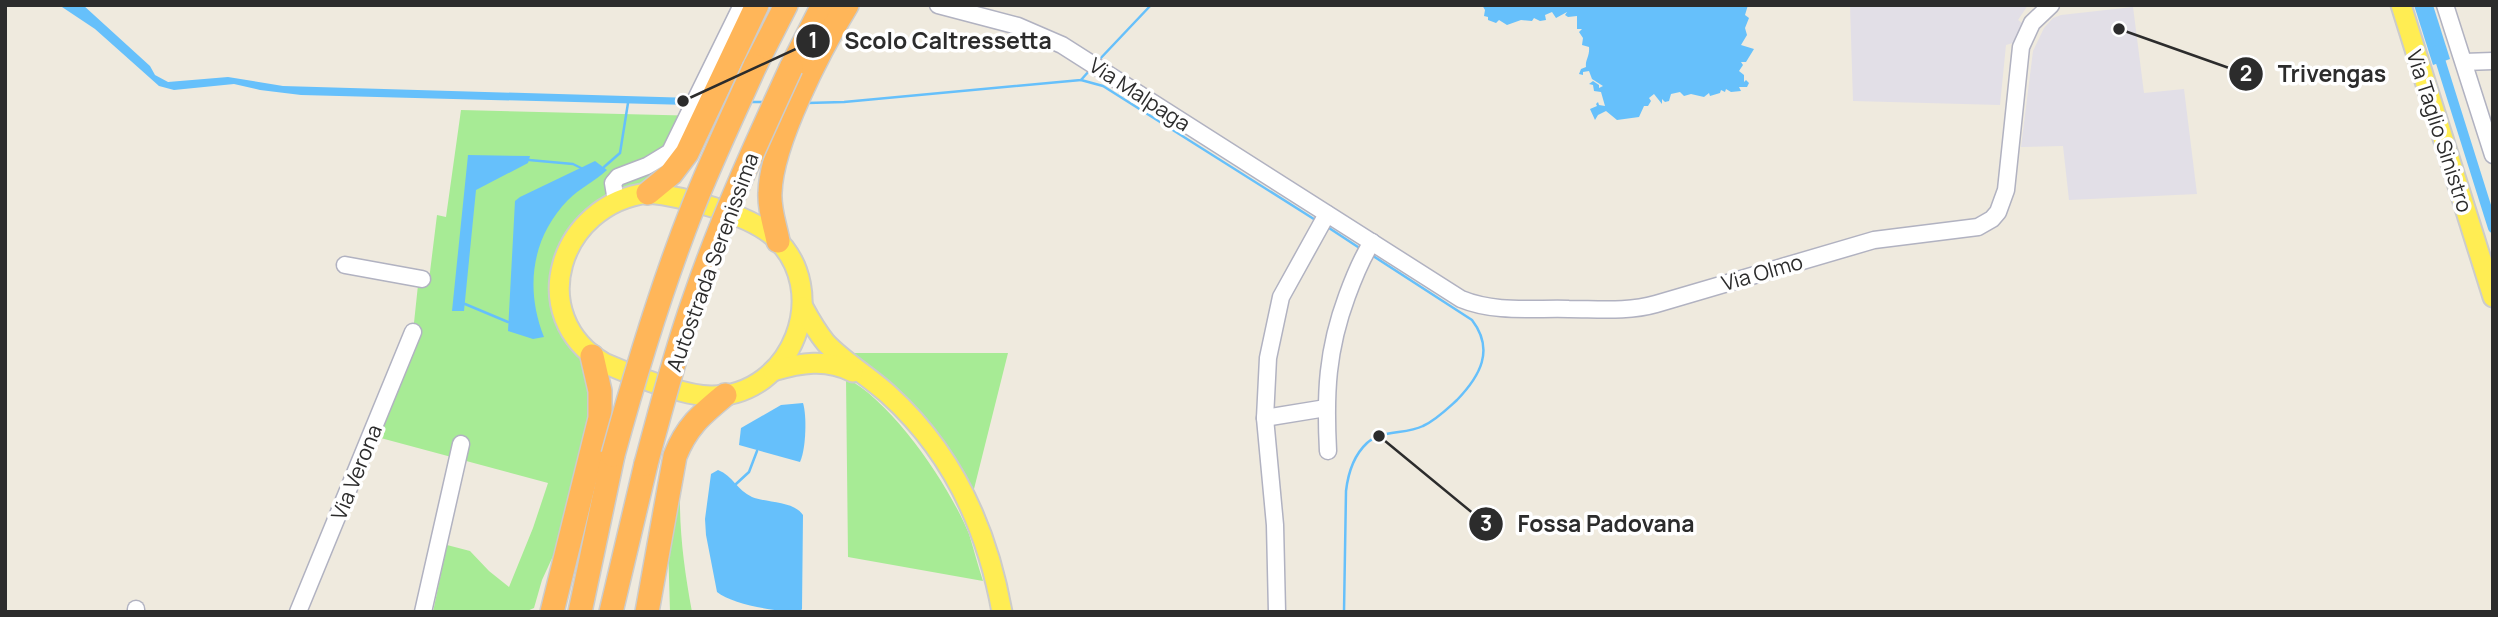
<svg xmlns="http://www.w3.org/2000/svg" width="2498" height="617" font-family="Manrope,sans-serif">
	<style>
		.industrial { fill: #e2dfe7 }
		.green { fill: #a7eb95 }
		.water { fill: #66c0fb }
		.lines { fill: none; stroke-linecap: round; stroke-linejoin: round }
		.stream { stroke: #66c0fb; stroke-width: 2.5 }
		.canal { stroke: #66c0fb; stroke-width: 10 }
		.minor-casing { stroke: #b1b2c1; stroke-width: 19 }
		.major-casing { stroke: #ccc; stroke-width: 23 }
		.highway-casing { stroke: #ccc; stroke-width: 26 }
		.minor { stroke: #fff; stroke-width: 16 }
		.major { stroke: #ffed53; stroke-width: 19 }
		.highway { stroke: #ffb659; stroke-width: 23 }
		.highway-bridge-casing { stroke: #ccc; stroke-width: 26; stroke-linecap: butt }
		.highway-bridge { stroke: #ffb659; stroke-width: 23 }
		.labels { text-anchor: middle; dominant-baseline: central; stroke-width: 7; stroke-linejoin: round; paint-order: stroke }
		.street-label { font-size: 21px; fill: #2c2c2c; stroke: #fff }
		.leader { fill: none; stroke: #2c2c2c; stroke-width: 2.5 }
		.callout-dot { fill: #2c2c2c; stroke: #fff; stroke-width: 2.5 }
		.mark-label { font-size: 21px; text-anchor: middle; font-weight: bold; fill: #fff }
		.callout-label { font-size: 23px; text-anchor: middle; font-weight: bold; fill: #2c2c2c; stroke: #fff; stroke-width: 7; stroke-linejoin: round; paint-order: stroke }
	</style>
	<rect width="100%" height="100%" fill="#efeade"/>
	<g class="industrial">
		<path d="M 1850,5 L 2028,5 L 2018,20 L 2022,23 L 2013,43 L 2006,45 L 2000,105 L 1853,101 Z"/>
		<path d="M 2133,7 L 2144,93 L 2184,89 L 2197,194 L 2069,200 L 2063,146 L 2021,147 L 2033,51 L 2044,28 L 2053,18 L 2061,15 Z"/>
	</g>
	<g class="green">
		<path d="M 461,110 L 704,116 L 665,175 L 608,201 L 558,266 L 585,361 L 599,395 L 565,530 L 542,580 L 534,608 L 525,612 L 433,612 L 447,545 L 470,551 L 489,571 L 509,587 L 533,528 L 548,483 L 377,437 L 411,351 L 418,285 L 429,280 L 437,215 L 446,217 Z"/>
		<path d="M 848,353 L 1008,353 L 972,497 Z"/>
		<path d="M 846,378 C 893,402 949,485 969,534 C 974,550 978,566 983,581 L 848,557 Z"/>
		<path d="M 680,486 C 679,531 684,568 692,612 L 670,612 L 668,543 Z"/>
	</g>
	<g class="water">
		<path d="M 59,5 L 83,5 L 150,66 L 155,75 L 168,82 L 228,77 L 283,86 L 693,98 L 689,105 L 301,95 L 260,90 L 234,84 L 174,90 L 159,86 L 95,29 Z"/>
		<path d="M 1482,5 L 1748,5 L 1745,15 L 1749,18 L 1745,28 L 1747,35 L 1741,45 L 1754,49 L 1746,62 L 1741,62 L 1743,65 L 1739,71 L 1744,75 L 1744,82 L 1746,80 L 1749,83 L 1747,87 L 1739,87 L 1741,91 L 1731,92 L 1726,89 L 1725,92 L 1721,90 L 1720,93 L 1710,96 L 1709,93 L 1704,97 L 1691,94 L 1684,96 L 1680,92 L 1671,94 L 1669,101 L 1665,102 L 1662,99 L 1662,104 L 1654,94 L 1649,98 L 1651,101 L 1648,106 L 1644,106 L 1639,117 L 1617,120 L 1606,111 L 1598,115 L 1595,120 L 1590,109 L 1597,106 L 1596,104 L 1598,102 L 1599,105 L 1605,106 L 1601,92 L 1594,91 L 1593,85 L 1589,84 L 1593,81 L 1599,85 L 1599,88 L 1603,86 L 1592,79 L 1589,71 L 1583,72 L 1583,75 L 1579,74 L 1581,69 L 1586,67 C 1585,60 1590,56 1589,47 L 1582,45 L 1583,38 L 1579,32 L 1582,29 L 1577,29 L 1577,16 L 1568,17 L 1565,15 L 1567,12 L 1556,18 L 1552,12 L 1545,15 L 1546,20 L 1540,21 L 1534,18 L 1532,21 L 1521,20 L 1507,25 L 1499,20 L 1496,23 L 1488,20 L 1488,17 L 1484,16 L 1485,10 Z"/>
		<path d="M 2414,5 L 2433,5 L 2450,59 L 2433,65 Z"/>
		<path d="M 468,155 L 530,156 L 528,163 L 476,190 L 464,311 L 452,311 Z"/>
		<path d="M 595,161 L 607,170 C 595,181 580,188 568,200 C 531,238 525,289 544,337 L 533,339 L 508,331 L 515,201 L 520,197 Z"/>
		<path d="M 803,403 C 807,416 806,449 800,462 L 739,445 L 741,428 L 781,405 Z"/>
		<path d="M 718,470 C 733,476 737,490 752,497 C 766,503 794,501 803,515 L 802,609 L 800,612 C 779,612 733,605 717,592 L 706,535 L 705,519 L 711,474 Z"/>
	</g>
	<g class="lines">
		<g class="stream">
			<path d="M 1098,61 L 1151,5"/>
			<path d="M 1081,80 L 1103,86 L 1317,221"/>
			<path d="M 751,102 L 765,102"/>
			<path d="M 807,103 L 844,102 L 1081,80 L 1089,71"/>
			<path d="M 529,160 L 573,164 L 581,168"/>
			<path d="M 604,167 L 620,153 L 628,103"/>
			<path d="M 1326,226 L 1361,249"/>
			<path d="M 465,304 L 508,322"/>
			<path d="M 736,484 L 749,472 L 757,451"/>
			<path d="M 1344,612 L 1346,491 C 1348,474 1353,456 1367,443 C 1383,429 1405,435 1423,426 C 1436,420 1446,410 1457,400 C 1480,376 1495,350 1472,320 L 1370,254"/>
		</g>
		<path class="canal" d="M 2437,50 L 2493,228"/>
		<defs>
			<g id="minor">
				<path d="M 938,5 L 1018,26 L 1062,45 L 1461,299 C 1495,313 1533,308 1569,309 C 1598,309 1628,312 1656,304 L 1874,240 L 1978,227 L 1992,219 L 1998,212 L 2006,190 L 2021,47 L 2032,23 L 2051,5"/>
				<path d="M 2445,5 L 2493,155"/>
				<path d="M 2464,62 L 2493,61"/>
				<path d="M 616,201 L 613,183 L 618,177 L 647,166 L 670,152 L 742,5"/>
				<path d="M 345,265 L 422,279"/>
				<path d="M 1265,418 L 1326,408"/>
				<path d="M 1328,451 C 1325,393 1327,350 1347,296 C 1354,277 1361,259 1372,242"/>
				<path d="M 136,612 L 136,609"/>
				<path d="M 298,612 L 413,332"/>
				<path d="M 423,612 L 461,444"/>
				<path d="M 1277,612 L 1275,525 L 1265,418 L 1268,358 L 1281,297 L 1327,214"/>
			</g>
			<g id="major">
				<path d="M 2401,5 L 2493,297"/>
				<path d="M 648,193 C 682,196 747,214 773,236 C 834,290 792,397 711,396 C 682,396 632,375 604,363 C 524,316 559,204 648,193 Z"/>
				<path d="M 803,307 C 810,320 817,332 826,343 C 844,362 868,376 888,394 C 952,452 987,528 1002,612"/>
				<path d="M 773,371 C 800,363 826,358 853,372"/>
			</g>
			<g id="highway">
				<path d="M 755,66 L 786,5"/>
				<path d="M 791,68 L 823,5"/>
				<path d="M 648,193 L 671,174 L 687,153 L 757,5"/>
				<path d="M 778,241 C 775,225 769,210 770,193 C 771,143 820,49 847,5"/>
				<path d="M 552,612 L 600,418 L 600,391 L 592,356"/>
				<path d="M 580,612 L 613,455"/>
				<path d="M 611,612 L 646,464"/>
				<path d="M 647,612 L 675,456 C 687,426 701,415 725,395"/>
			</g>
		</defs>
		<use href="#minor" class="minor-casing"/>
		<use href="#major" class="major-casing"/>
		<use href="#highway" class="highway-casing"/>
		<use href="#minor" class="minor"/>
		<use href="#major" class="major"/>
		<use href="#highway" class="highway"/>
		<defs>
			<g id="highway-bridge">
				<path d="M 613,455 C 636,371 661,288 693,207 C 712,159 734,113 755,66"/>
				<path d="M 646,464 C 661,409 675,353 694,300 C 721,220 756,144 791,68"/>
			</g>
		</defs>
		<use href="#highway-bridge" class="highway-bridge-casing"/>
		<use href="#highway-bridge" class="highway-bridge"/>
	</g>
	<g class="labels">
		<g class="street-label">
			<text transform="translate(1140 94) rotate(33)">Via Malpaga</text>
			<text transform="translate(2440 131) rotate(72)">Via Taglio Sinistro</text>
			<text transform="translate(712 262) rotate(-70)">Autostrada Serenissima</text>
			<text transform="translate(1762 272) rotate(-16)">Via Olmo</text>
			<text transform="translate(356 472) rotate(-68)">Via Verona</text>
		</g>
	</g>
	<path class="leader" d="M683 101L813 41M2119 29L2246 74M1379 436L1486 524"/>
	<g class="callout-dot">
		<circle cx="683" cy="101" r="7"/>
		<circle cx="2119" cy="29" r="7"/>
		<circle cx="1379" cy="436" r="7"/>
		<circle cx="813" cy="41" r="18"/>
		<circle cx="2246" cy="74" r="18"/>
		<circle cx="1486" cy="524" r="18"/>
	</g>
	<g class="mark-label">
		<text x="813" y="48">1</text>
		<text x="2246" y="81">2</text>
		<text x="1486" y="531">3</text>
	</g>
	<g class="callout-label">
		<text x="948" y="49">Scolo Caltressetta</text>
		<text x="2332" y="82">Trivengas</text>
		<text x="1606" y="532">Fossa Padovana</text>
	</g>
	<rect width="2498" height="617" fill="none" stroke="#2c2c2c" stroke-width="14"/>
</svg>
